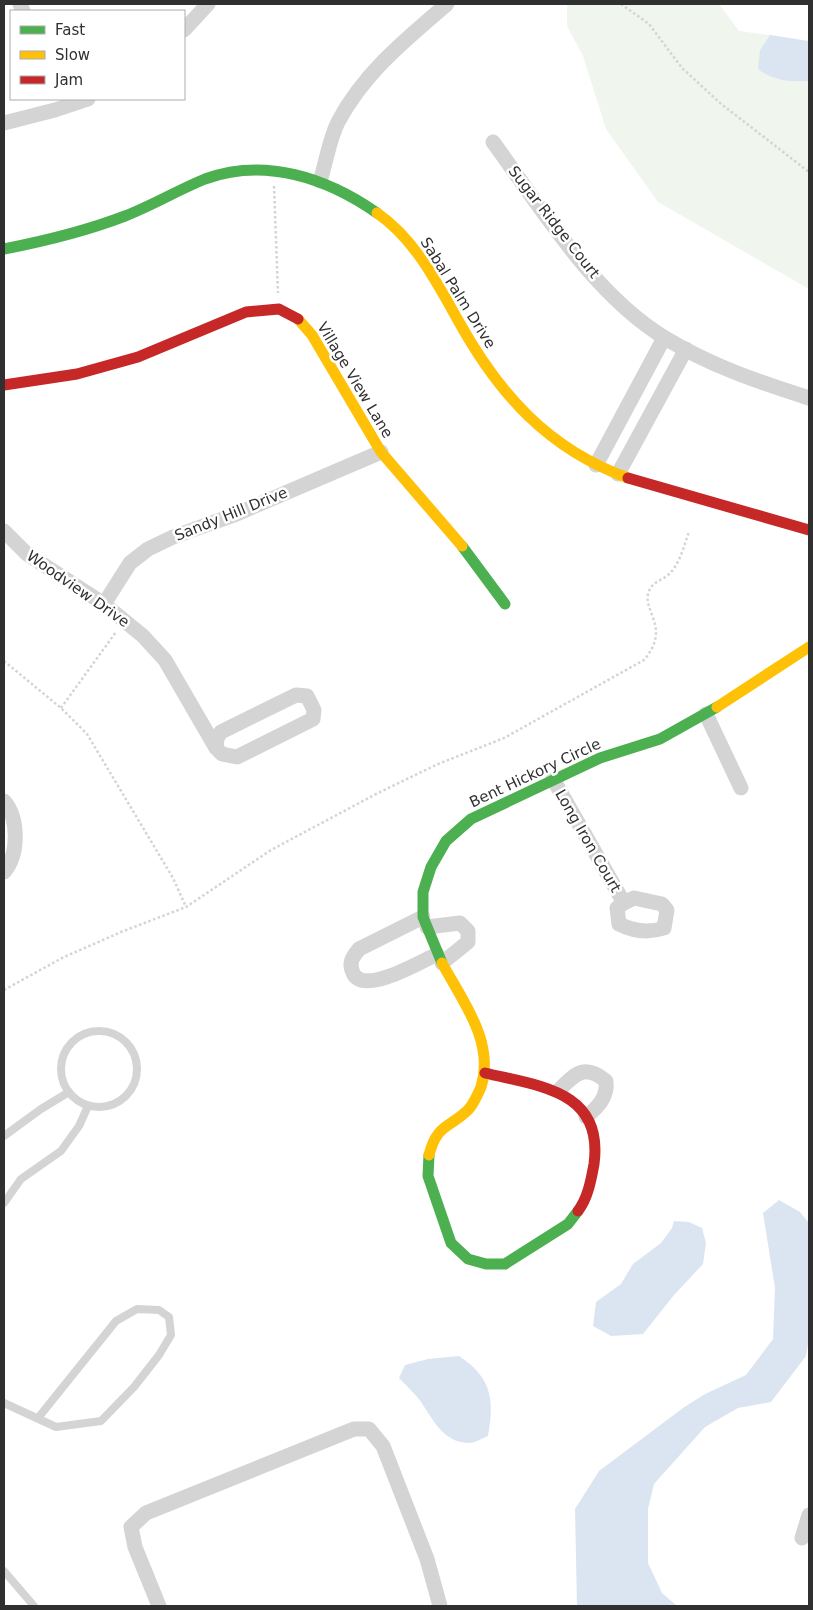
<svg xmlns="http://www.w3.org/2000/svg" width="813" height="1610" font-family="'DejaVu Sans',sans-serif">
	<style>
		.green { fill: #f0f5ed }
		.water { fill: #dbe5f2 }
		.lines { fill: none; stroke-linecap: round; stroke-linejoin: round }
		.path { stroke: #d4d4d4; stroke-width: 2.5; stroke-dasharray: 2.5 2.5; stroke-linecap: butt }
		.lane { stroke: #d4d4d4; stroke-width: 8 }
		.street { stroke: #d4d4d4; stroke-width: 15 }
		.fast { stroke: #4caf50; stroke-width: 11 }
		.slow { stroke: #ffc107; stroke-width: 11 }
		.jam { stroke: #c62828; stroke-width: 11 }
		.labels { text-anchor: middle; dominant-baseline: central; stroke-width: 5; stroke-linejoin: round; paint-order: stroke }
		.street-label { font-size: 15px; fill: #303030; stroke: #fff }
	</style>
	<rect width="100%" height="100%" fill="#fff"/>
	<path class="green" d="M 567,4 L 719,4 L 739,31 L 770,35 L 760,50 L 798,82 L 809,81 L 809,289 L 658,202 L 606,129 L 583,56 L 567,26 Z"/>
	<g class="water">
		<path d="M 770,35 L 809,41 L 809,81 C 791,83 772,80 758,69 L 760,50 Z"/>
		<path d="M 779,1200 L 800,1212 L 809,1223 L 809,1338 L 806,1356 L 771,1402 L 738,1408 L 705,1427 L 654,1484 L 648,1509 L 648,1563 L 662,1593 L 677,1606 L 577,1606 L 575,1509 L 599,1471 L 683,1408 L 705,1394 L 746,1375 L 773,1339 L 775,1288 L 763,1213 Z"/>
		<path d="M 674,1221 L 689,1222 L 702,1228 L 706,1243 L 703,1264 L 674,1295 L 643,1334 L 611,1336 L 593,1326 L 596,1302 L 621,1284 L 633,1264 L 661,1243 L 672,1228 Z"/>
		<path d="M 459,1356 C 491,1377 495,1399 488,1436 C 483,1438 475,1443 469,1443 C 445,1443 434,1422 423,1405 C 417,1395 407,1387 399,1378 L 405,1365 L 428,1359 Z"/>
	</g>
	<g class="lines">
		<g class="path">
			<path d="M 621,4 L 649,24 L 682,68 L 720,103 L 809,172"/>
			<path d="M 274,186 L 278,293"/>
			<path d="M 4,661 L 61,708 L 87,734 L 173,878 L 186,907"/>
			<path d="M 61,708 L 116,632"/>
			<path d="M 4,990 L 62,958 L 121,932 L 186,907 L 271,850 L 378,793 L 438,764 L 504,738 L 644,660 C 672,627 641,611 649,591 C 652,582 663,580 669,574 C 680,564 684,545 689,532"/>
		</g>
		<g class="lane">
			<circle cx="99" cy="1069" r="38"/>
			<path d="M 4,1136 L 41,1109 L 69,1092"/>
			<path d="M 4,1203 L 21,1179 L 61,1151 L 79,1126 L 88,1106"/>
			<path d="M 4,1403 L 56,1427 L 101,1421 L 134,1387 L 159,1355 L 171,1335 L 169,1317 L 159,1310 L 137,1309 L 116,1321 L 38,1418"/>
			<path d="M 4,1571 L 34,1606"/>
		</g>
		<g class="street">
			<path d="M 20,4 L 23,11"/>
			<path d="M 184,30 L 208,4"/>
			<path d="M 4,123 L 55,110 L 88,99"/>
			<path d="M 493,142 C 542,209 593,294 665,338 C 711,366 759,382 809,398"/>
			<path d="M 320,181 C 326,163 329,140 338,122 C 364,73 405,40 447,4"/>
			<path d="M 596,465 L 664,338"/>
			<path d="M 618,474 L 686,349"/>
			<path d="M 4,531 L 27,554 L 104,604 L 143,636 L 165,660 L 216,748 L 222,754 L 237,757 L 313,719 L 314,710 L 307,696 L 296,695 L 221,732 L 217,738 L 216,748"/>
			<path d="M 104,604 L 130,563 L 148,549 L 173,537 L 234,515 L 381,452"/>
			<path d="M 706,714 L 741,788"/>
			<path d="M 553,779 L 624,903 L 617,908 L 619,924 C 633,931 649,933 664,928 L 667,910 L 662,904 L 634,898 L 624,903"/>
			<path d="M 4,801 C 19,818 19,855 4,872"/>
			<path d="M 423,917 L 359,949 C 353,957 348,962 353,973 C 363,996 422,961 437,954"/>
			<path d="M 427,927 L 460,923 L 468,931 L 468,942 L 442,963"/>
			<path d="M 558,1091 C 575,1074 584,1063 606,1081 C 608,1097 598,1107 586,1117"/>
			<path d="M 802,1538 L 809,1515"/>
			<path d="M 159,1606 L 135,1547 L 131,1527 L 146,1513 L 354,1429 L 369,1429 L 383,1446 L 427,1559 L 440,1606"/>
		</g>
		<g class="fast">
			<path d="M 4,249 C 45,241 86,231 125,216 C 153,205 178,190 205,179 C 265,157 327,178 377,213"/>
			<path d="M 462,546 L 505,604"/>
			<path d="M 442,963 L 423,917 L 423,892 L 431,867 L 446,841 L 471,819 L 600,758 L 660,739 L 717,707"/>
			<path d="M 429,1155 L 428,1176 L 451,1243 L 468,1259 L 486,1264 L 505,1264 L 568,1224 L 578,1211"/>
		</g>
		<g class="slow">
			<path d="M 377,213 C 415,239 437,283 459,322 C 499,394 548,449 628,478"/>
			<path d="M 298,319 L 312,335 L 381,452 L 462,546"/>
			<path d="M 717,707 L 809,647"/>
			<path d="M 429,1155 C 437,1124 448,1129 468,1110 C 473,1105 478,1094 481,1087 C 495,1042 463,1002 442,963"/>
		</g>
		<g class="jam">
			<path d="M 4,385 L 77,374 L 138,357 L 246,312 L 279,309 L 298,319"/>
			<path d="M 628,478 L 809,530"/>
			<path d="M 485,1073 C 538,1086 604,1090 594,1164 C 591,1180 588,1198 578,1211"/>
		</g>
	</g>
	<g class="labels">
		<g class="street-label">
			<text transform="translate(554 222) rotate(52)">Sugar Ridge Court</text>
			<text transform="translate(458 293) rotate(58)">Sabal Palm Drive</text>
			<text transform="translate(355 380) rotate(59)">Village View Lane</text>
			<text transform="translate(231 514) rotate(-22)">Sandy Hill Drive</text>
			<text transform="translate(78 589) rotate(35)">Woodview Drive</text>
			<text transform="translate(535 773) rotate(-25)">Bent Hickory Circle</text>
			<text transform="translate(588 841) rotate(60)">Long Iron Court</text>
		</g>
	</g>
	<rect width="813" height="1610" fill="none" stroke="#303030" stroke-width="10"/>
	<rect x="10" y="10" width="175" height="90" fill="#ffffff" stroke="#acacac"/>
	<rect x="20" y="26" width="25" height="8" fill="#4caf50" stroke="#acacac"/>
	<text x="55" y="35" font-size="15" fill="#303030">Fast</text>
	<rect x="20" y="51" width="25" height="8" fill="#ffc107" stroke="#acacac"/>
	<text x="55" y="60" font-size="15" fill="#303030">Slow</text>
	<rect x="20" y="76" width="25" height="8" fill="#c62828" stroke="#acacac"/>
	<text x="55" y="85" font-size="15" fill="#303030">Jam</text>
</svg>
